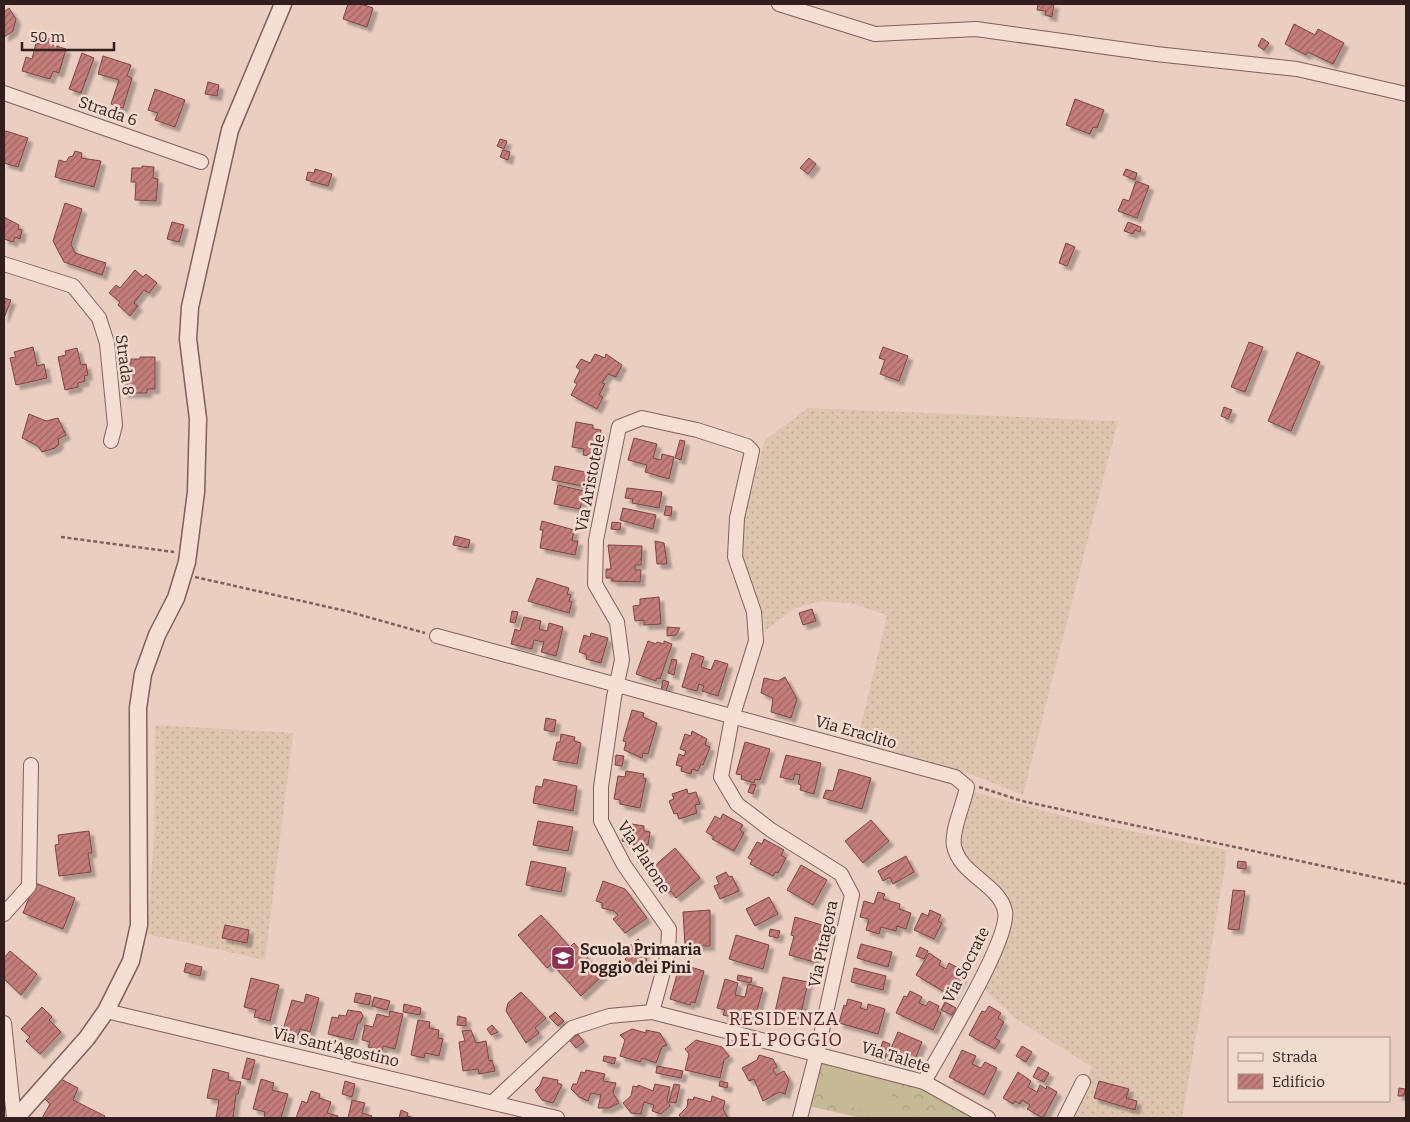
<svg xmlns="http://www.w3.org/2000/svg" width="1410" height="1122" font-family="Bitter,serif">
	<style>
		.farmland { fill: url(#farmland-dots) }
		.forest { fill: url(#forest-crowns) }
		.pitch { fill: #c6ba96 }
		.building { fill: url(#building-hatch); stroke: #7e4442; filter: url(#shadow) }
		.lines { fill: none; stroke-linecap: round; stroke-linejoin: round }
		.minor-casing { stroke: #81605a; stroke-width: 16 }
		.tertiary-casing { stroke: #81605a; stroke-width: 19 }
		.path { stroke: #81605a; stroke-width: 2.5; stroke-dasharray: 4 2.5; stroke-linecap: butt }
		.minor { stroke: #f5ded3; stroke-width: 14 }
		.tertiary { stroke: #f5ded3; stroke-width: 16 }
		.labels { text-anchor: middle; dominant-baseline: central; stroke-width: 5; stroke-linejoin: round; paint-order: stroke }
		.street-label { font-size: 16px; fill: #321f1d; stroke: #f1dbcf }
		.poi-label { font-size: 16px; font-weight: bold; fill: #321f1d; stroke: #f1dbcf; text-anchor: start }
		.neighbourhood-label { font-size: 18px; letter-spacing: 1px; fill: #5a202a; stroke: #f1dbcf }
	</style>
	<defs>
		<pattern id="farmland-dots" width="8" height="8" patternUnits="userSpaceOnUse" patternTransform="scale(1.25)"><rect width="8" height="8" fill="#dec5af"/><path d="M2 2h.1M6 6h.1" fill="none" stroke="#bfa996" stroke-width="1.8" stroke-linecap="round"/></pattern>
		<pattern id="forest-crowns" width="20" height="18" patternUnits="userSpaceOnUse" patternTransform="scale(1.25)"><rect width="20" height="18" fill="#c6ba96"/><path d="M2 6a3 3 0 1 1 6 0M12 15a3 3 0 1 1 6 0" fill="none" stroke="#ab9f81"/></pattern>
		<pattern id="building-hatch" width="6" height="6" patternUnits="userSpaceOnUse" patternTransform="scale(1.25)"><rect width="6" height="6" fill="#c47d7a"/><path d="M-1 1l2-2M0 6l6-6M5 7l2-2" fill="none" stroke="#a06663"/></pattern>
		<filter id="shadow"><feDropShadow dx="4.5" dy="4.5" stdDeviation="1" flood-color="#0004"/></filter>
	</defs>
	<rect width="100%" height="100%" fill="#e9cec1"/>
	<g class="farmland">
		<path d="M 808,408 L 1118,421 L 1023,795 L 970,774 L 857,743 L 887,615 L 850,603 L 821,601 L 795,608 L 765,631 L 761,608 L 741,556 L 741,527 L 765,440 Z"/>
		<path d="M 155,725 L 293,733 L 265,960 L 147,934 L 154,836 Z"/>
		<path d="M 974,792 L 1086,822 L 1226,850 L 1226,861 L 1182,1118 L 1070,1118 L 1092,1067 L 1016,1019 L 984,989 L 1012,923 L 1013,908 L 1006,897 L 971,864 L 964,854 L 960,842 L 962,827 Z"/>
	</g>
	<path class="forest" d="M 820,1057 L 926,1087 L 980,1118 L 861,1118 L 809,1106 Z"/>
	<path class="pitch" d="M 832,1064 L 893,1081 L 890,1117 L 824,1100 Z"/>
	<g class="building">
		<path d="M 348,4 L 361,4 L 373,8 L 367,27 L 343,19 Z"/>
		<path d="M 1038,4 L 1054,4 L 1052,17 L 1045,15 L 1046,11 L 1037,10 Z"/>
		<path d="M 9,8 L 16,19 L 13,31 L 4,37 L 4,12 Z"/>
		<path d="M 1294,24 L 1315,35 L 1318,29 L 1344,43 L 1333,64 L 1308,52 L 1306,55 L 1285,44 Z"/>
		<path d="M 43,37 L 54,40 L 53,45 L 66,49 L 59,73 L 53,71 L 50,79 L 22,71 L 26,57 L 32,59 L 36,43 L 41,44 Z"/>
		<path d="M 1262,38 L 1269,43 L 1264,50 L 1258,46 Z"/>
		<path d="M 82,53 L 94,58 L 81,93 L 69,89 Z"/>
		<path d="M 103,56 L 131,65 L 127,76 L 132,78 L 123,108 L 111,104 L 119,80 L 98,74 Z"/>
		<path d="M 208,82 L 219,85 L 217,96 L 205,94 Z"/>
		<path d="M 155,89 L 185,100 L 175,127 L 155,120 L 158,113 L 148,110 Z"/>
		<path d="M 1075,99 L 1104,110 L 1097,128 L 1093,127 L 1090,134 L 1066,125 Z"/>
		<path d="M 6,131 L 28,138 L 18,167 L 4,163 L 4,132 Z"/>
		<path d="M 500,139 L 507,141 L 504,149 L 497,146 Z"/>
		<path d="M 503,150 L 510,152 L 508,160 L 500,157 Z"/>
		<path d="M 75,151 L 82,153 L 81,158 L 101,161 L 94,187 L 55,177 L 59,160 L 66,162 L 69,157 L 73,156 Z"/>
		<path d="M 809,158 L 816,164 L 808,174 L 800,168 Z"/>
		<path d="M 142,166 L 154,167 L 153,178 L 158,179 L 156,201 L 135,200 L 136,182 L 131,182 L 132,168 L 142,168 Z"/>
		<path d="M 315,169 L 332,174 L 328,186 L 306,180 L 308,172 L 314,173 Z"/>
		<path d="M 1126,169 L 1137,173 L 1135,180 L 1123,175 Z"/>
		<path d="M 1136,181 L 1149,186 L 1137,218 L 1118,211 L 1123,199 L 1129,201 Z"/>
		<path d="M 65,203 L 82,209 L 71,244 L 75,253 L 106,263 L 102,275 L 64,262 L 53,241 Z"/>
		<path d="M 4,217 L 19,225 L 18,229 L 22,230 L 20,239 L 15,237 L 13,242 L 4,239 Z"/>
		<path d="M 172,222 L 184,225 L 179,242 L 167,239 Z"/>
		<path d="M 1128,222 L 1141,227 L 1140,232 L 1135,230 L 1133,234 L 1124,231 Z"/>
		<path d="M 1066,243 L 1075,247 L 1067,266 L 1059,263 Z"/>
		<path d="M 135,270 L 143,277 L 146,274 L 157,283 L 149,293 L 144,290 L 134,303 L 138,306 L 130,316 L 118,305 L 120,302 L 109,293 L 116,285 L 120,288 Z"/>
		<path d="M 4,298 L 11,300 L 4,318 Z"/>
		<path d="M 1249,342 L 1263,347 L 1245,392 L 1231,387 Z"/>
		<path d="M 33,347 L 37,366 L 44,364 L 47,378 L 16,385 L 10,358 L 16,357 L 14,352 Z"/>
		<path d="M 883,347 L 908,356 L 899,381 L 880,374 L 885,360 L 879,358 Z"/>
		<path d="M 77,348 L 81,365 L 86,364 L 88,375 L 84,376 L 85,381 L 78,383 L 78,387 L 65,390 L 58,357 L 66,355 L 65,351 Z"/>
		<path d="M 1297,352 L 1320,362 L 1291,431 L 1268,421 Z"/>
		<path d="M 595,354 L 605,358 L 606,354 L 622,365 L 616,377 L 608,374 L 602,383 L 605,384 L 599,395 L 603,397 L 597,409 L 571,395 L 577,384 L 574,382 L 580,370 L 576,367 L 581,359 L 590,363 Z"/>
		<path d="M 140,357 L 155,357 L 155,389 L 147,389 L 147,393 L 123,393 L 123,363 L 131,363 L 131,359 L 140,359 Z"/>
		<path d="M 1224,407 L 1232,410 L 1228,419 L 1221,416 Z"/>
		<path d="M 29,414 L 46,421 L 58,418 L 66,435 L 58,439 L 59,444 L 55,448 L 42,452 L 38,446 L 22,438 Z"/>
		<path d="M 576,422 L 593,425 L 593,429 L 601,430 L 596,457 L 583,455 L 584,449 L 572,447 Z"/>
		<path d="M 634,438 L 657,444 L 653,458 L 661,460 L 662,454 L 674,457 L 669,479 L 645,472 L 647,465 L 628,460 Z"/>
		<path d="M 680,440 L 685,441 L 681,460 L 675,458 Z"/>
		<path d="M 555,466 L 590,473 L 587,487 L 552,480 Z"/>
		<path d="M 558,485 L 584,491 L 580,509 L 554,504 Z"/>
		<path d="M 627,488 L 662,492 L 659,508 L 632,503 L 633,499 L 625,498 Z"/>
		<path d="M 666,506 L 672,507 L 671,516 L 664,515 Z"/>
		<path d="M 623,508 L 656,515 L 653,529 L 620,520 Z"/>
		<path d="M 542,521 L 574,530 L 572,541 L 578,541 L 575,555 L 540,548 L 543,530 L 540,530 Z"/>
		<path d="M 612,522 L 621,523 L 620,530 L 611,529 Z"/>
		<path d="M 455,536 L 470,540 L 468,548 L 453,545 Z"/>
		<path d="M 655,541 L 664,543 L 667,564 L 657,564 Z"/>
		<path d="M 608,545 L 642,546 L 641,565 L 635,565 L 635,570 L 641,570 L 640,582 L 612,581 L 612,578 L 606,578 L 606,569 L 611,569 Z"/>
		<path d="M 537,578 L 569,588 L 567,594 L 571,595 L 569,601 L 572,602 L 569,613 L 528,601 Z"/>
		<path d="M 659,597 L 661,624 L 644,625 L 644,620 L 635,621 L 633,606 L 640,605 L 640,599 Z"/>
		<path d="M 812,609 L 816,621 L 803,625 L 799,613 Z"/>
		<path d="M 512,611 L 518,612 L 515,623 L 510,622 Z"/>
		<path d="M 524,617 L 541,621 L 539,629 L 547,631 L 549,623 L 563,627 L 556,656 L 541,652 L 544,642 L 534,640 L 532,649 L 511,644 L 515,629 L 520,631 Z"/>
		<path d="M 667,627 L 680,628 L 676,635 L 667,636 Z"/>
		<path d="M 591,633 L 608,638 L 601,663 L 586,659 L 587,655 L 579,652 L 584,635 L 590,637 Z"/>
		<path d="M 648,641 L 656,644 L 657,642 L 664,644 L 664,641 L 672,644 L 660,679 L 657,678 L 656,681 L 636,674 Z"/>
		<path d="M 692,653 L 704,657 L 701,667 L 711,670 L 715,660 L 728,664 L 718,696 L 702,691 L 704,686 L 699,684 L 697,691 L 682,687 Z"/>
		<path d="M 672,659 L 677,660 L 674,675 L 668,673 Z"/>
		<path d="M 785,677 L 797,699 L 791,718 L 771,712 L 773,698 L 761,693 L 764,678 L 778,681 Z"/>
		<path d="M 663,680 L 669,682 L 666,691 L 661,690 Z"/>
		<path d="M 632,710 L 644,713 L 643,717 L 657,723 L 648,754 L 643,753 L 642,758 L 624,750 L 626,742 L 623,741 Z"/>
		<path d="M 546,718 L 556,720 L 554,732 L 544,730 Z"/>
		<path d="M 692,731 L 707,739 L 705,745 L 710,747 L 703,765 L 701,764 L 698,771 L 692,769 L 691,774 L 681,771 L 682,767 L 676,765 L 679,754 L 684,756 L 686,751 L 680,749 L 685,734 L 691,736 Z"/>
		<path d="M 561,734 L 575,737 L 574,741 L 581,743 L 577,764 L 553,760 L 557,742 L 560,742 Z"/>
		<path d="M 745,742 L 770,749 L 760,780 L 755,779 L 754,783 L 741,779 L 742,775 L 736,774 Z"/>
		<path d="M 616,755 L 624,756 L 622,766 L 615,765 Z"/>
		<path d="M 786,755 L 821,763 L 814,794 L 800,790 L 801,785 L 798,784 L 800,775 L 795,774 L 793,780 L 780,777 Z"/>
		<path d="M 839,769 L 871,778 L 862,809 L 823,798 L 826,790 L 833,791 Z"/>
		<path d="M 626,771 L 644,774 L 643,778 L 646,779 L 640,808 L 620,804 L 620,800 L 614,799 L 618,776 L 625,777 Z"/>
		<path d="M 544,779 L 577,786 L 573,811 L 533,803 L 536,786 L 542,787 Z"/>
		<path d="M 751,784 L 756,785 L 753,794 L 748,792 Z"/>
		<path d="M 687,789 L 688,794 L 696,792 L 700,804 L 695,805 L 697,813 L 679,819 L 677,813 L 674,814 L 669,801 L 674,799 L 672,794 Z"/>
		<path d="M 723,814 L 743,825 L 740,830 L 744,833 L 734,851 L 712,839 L 714,837 L 706,832 L 715,816 L 720,819 Z"/>
		<path d="M 871,820 L 889,841 L 863,863 L 845,841 Z"/>
		<path d="M 538,821 L 573,827 L 568,851 L 533,845 Z"/>
		<path d="M 625,823 L 644,826 L 644,831 L 650,832 L 648,845 L 642,844 L 642,847 L 622,841 Z"/>
		<path d="M 89,831 L 92,853 L 88,853 L 91,872 L 59,876 L 55,845 L 59,844 L 58,835 Z"/>
		<path d="M 764,839 L 784,850 L 781,855 L 786,858 L 778,873 L 775,872 L 773,876 L 750,864 L 752,860 L 748,858 L 757,842 L 762,844 Z"/>
		<path d="M 675,848 L 700,878 L 676,898 L 671,891 L 668,893 L 654,878 L 658,874 L 652,868 Z"/>
		<path d="M 906,856 L 914,872 L 893,884 L 890,877 L 883,881 L 878,871 Z"/>
		<path d="M 531,861 L 566,868 L 561,892 L 526,885 Z"/>
		<path d="M 1238,861 L 1246,862 L 1246,869 L 1237,868 Z"/>
		<path d="M 801,865 L 827,880 L 813,905 L 787,890 Z"/>
		<path d="M 726,872 L 729,877 L 732,876 L 739,891 L 720,899 L 714,886 L 719,884 L 716,877 Z"/>
		<path d="M 603,881 L 625,889 L 647,918 L 625,933 L 613,919 L 618,915 L 614,911 L 602,908 L 602,903 L 596,901 Z"/>
		<path d="M 35,883 L 75,898 L 63,929 L 23,913 Z"/>
		<path d="M 1233,890 L 1245,891 L 1239,930 L 1228,929 Z"/>
		<path d="M 878,892 L 885,894 L 883,899 L 900,904 L 899,909 L 911,913 L 906,929 L 897,926 L 896,931 L 881,927 L 879,934 L 866,930 L 869,919 L 860,917 L 864,901 L 874,904 Z"/>
		<path d="M 769,897 L 778,914 L 755,926 L 746,909 Z"/>
		<path d="M 710,910 L 710,946 L 685,946 L 683,912 Z"/>
		<path d="M 930,910 L 941,915 L 938,921 L 942,923 L 934,939 L 914,930 L 922,913 L 928,916 Z"/>
		<path d="M 541,915 L 570,947 L 574,943 L 603,975 L 581,996 L 552,964 L 547,968 L 518,935 Z"/>
		<path d="M 795,917 L 822,925 L 820,932 L 826,934 L 820,954 L 817,953 L 814,962 L 789,955 L 794,936 L 791,935 Z"/>
		<path d="M 225,925 L 249,930 L 247,943 L 222,938 Z"/>
		<path d="M 770,929 L 780,931 L 778,938 L 769,936 Z"/>
		<path d="M 736,935 L 769,945 L 763,969 L 729,959 Z"/>
		<path d="M 638,939 L 647,951 L 643,955 L 647,960 L 634,970 L 625,959 L 630,954 L 626,949 Z"/>
		<path d="M 861,944 L 892,952 L 888,967 L 857,958 Z"/>
		<path d="M 920,947 L 928,951 L 924,959 L 916,956 Z"/>
		<path d="M 10,951 L 37,974 L 21,995 L 4,979 L 4,958 Z"/>
		<path d="M 929,953 L 941,961 L 939,965 L 946,969 L 949,963 L 962,970 L 959,975 L 962,977 L 951,996 L 916,975 Z"/>
		<path d="M 186,963 L 202,967 L 200,976 L 184,972 Z"/>
		<path d="M 680,964 L 704,971 L 695,1003 L 691,1002 L 690,1005 L 670,999 Z"/>
		<path d="M 854,968 L 886,976 L 883,990 L 851,982 Z"/>
		<path d="M 738,975 L 752,978 L 751,983 L 737,980 Z"/>
		<path d="M 783,977 L 808,982 L 800,1018 L 775,1012 Z"/>
		<path d="M 251,978 L 279,985 L 270,1021 L 254,1017 L 256,1010 L 244,1007 Z"/>
		<path d="M 725,979 L 738,983 L 735,995 L 745,997 L 748,984 L 763,988 L 755,1018 L 749,1016 L 748,1021 L 737,1018 L 738,1011 L 733,1010 L 732,1017 L 723,1015 L 725,1010 L 717,1008 Z"/>
		<path d="M 910,991 L 922,997 L 919,1003 L 926,1006 L 929,1001 L 939,1006 L 937,1011 L 941,1013 L 933,1030 L 896,1013 L 904,996 L 907,997 Z"/>
		<path d="M 521,992 L 546,1018 L 535,1028 L 539,1033 L 526,1043 L 506,1011 L 508,1003 Z"/>
		<path d="M 356,993 L 371,996 L 369,1005 L 354,1002 Z"/>
		<path d="M 306,994 L 319,998 L 310,1032 L 300,1029 L 298,1035 L 283,1030 L 292,1000 L 304,1003 Z"/>
		<path d="M 374,997 L 390,1001 L 387,1010 L 372,1006 Z"/>
		<path d="M 848,999 L 862,1003 L 860,1008 L 867,1010 L 868,1004 L 885,1009 L 878,1034 L 839,1023 L 844,1005 L 846,1006 Z"/>
		<path d="M 945,1002 L 956,1008 L 952,1015 L 941,1010 Z"/>
		<path d="M 404,1004 L 421,1008 L 420,1015 L 403,1012 Z"/>
		<path d="M 989,1006 L 1001,1013 L 998,1018 L 1004,1022 L 995,1038 L 1000,1041 L 995,1049 L 969,1035 L 982,1011 L 985,1012 Z"/>
		<path d="M 42,1007 L 52,1017 L 49,1020 L 61,1032 L 40,1054 L 26,1041 L 30,1037 L 21,1029 Z"/>
		<path d="M 348,1010 L 361,1012 L 363,1016 L 360,1023 L 358,1023 L 353,1040 L 328,1034 L 332,1017 L 338,1018 L 339,1015 L 346,1016 Z"/>
		<path d="M 390,1011 L 403,1014 L 395,1049 L 383,1046 L 382,1051 L 368,1047 L 370,1042 L 362,1040 L 365,1025 L 373,1027 L 377,1014 L 389,1017 Z"/>
		<path d="M 555,1012 L 564,1021 L 558,1026 L 549,1017 Z"/>
		<path d="M 458,1016 L 466,1018 L 466,1026 L 457,1025 Z"/>
		<path d="M 418,1020 L 430,1022 L 429,1028 L 439,1030 L 438,1038 L 443,1039 L 439,1056 L 425,1053 L 424,1058 L 411,1055 Z"/>
		<path d="M 492,1025 L 498,1032 L 491,1035 L 487,1029 Z"/>
		<path d="M 632,1029 L 646,1033 L 646,1030 L 660,1033 L 667,1045 L 662,1047 L 656,1063 L 642,1058 L 640,1062 L 620,1056 L 625,1040 L 620,1035 Z"/>
		<path d="M 471,1030 L 476,1043 L 486,1041 L 489,1061 L 492,1060 L 495,1071 L 479,1074 L 478,1069 L 463,1071 L 459,1042 L 465,1041 L 462,1031 Z"/>
		<path d="M 898,1032 L 922,1042 L 913,1064 L 889,1053 Z"/>
		<path d="M 578,1034 L 584,1042 L 576,1048 L 569,1040 Z"/>
		<path d="M 696,1040 L 722,1047 L 729,1056 L 724,1060 L 720,1078 L 685,1070 L 689,1054 L 685,1049 Z"/>
		<path d="M 883,1041 L 890,1044 L 885,1058 L 878,1055 Z"/>
		<path d="M 1022,1046 L 1032,1052 L 1026,1062 L 1016,1056 Z"/>
		<path d="M 962,1050 L 976,1056 L 972,1064 L 981,1068 L 985,1062 L 997,1068 L 984,1095 L 949,1077 Z"/>
		<path d="M 759,1055 L 773,1059 L 777,1067 L 773,1069 L 776,1075 L 784,1071 L 789,1080 L 785,1094 L 779,1092 L 763,1101 L 754,1079 L 749,1081 L 742,1068 L 757,1060 Z"/>
		<path d="M 604,1056 L 616,1058 L 614,1064 L 603,1061 Z"/>
		<path d="M 247,1058 L 255,1060 L 250,1080 L 242,1078 Z"/>
		<path d="M 657,1066 L 683,1071 L 681,1078 L 656,1073 Z"/>
		<path d="M 1038,1067 L 1049,1073 L 1044,1082 L 1033,1077 Z"/>
		<path d="M 213,1069 L 229,1073 L 228,1080 L 241,1082 L 238,1094 L 236,1094 L 233,1118 L 216,1118 L 219,1100 L 207,1098 Z"/>
		<path d="M 586,1070 L 605,1074 L 603,1081 L 616,1083 L 613,1093 L 619,1103 L 609,1108 L 598,1108 L 601,1095 L 591,1093 L 588,1101 L 579,1097 L 571,1089 L 573,1084 L 577,1084 L 581,1072 L 585,1073 Z"/>
		<path d="M 1018,1072 L 1031,1081 L 1028,1087 L 1037,1092 L 1040,1085 L 1046,1089 L 1047,1086 L 1057,1092 L 1043,1118 L 1027,1109 L 1030,1105 L 1022,1100 L 1020,1104 L 1015,1101 L 1013,1104 L 1003,1098 Z"/>
		<path d="M 57,1077 L 78,1088 L 73,1100 L 105,1116 L 104,1118 L 42,1118 L 50,1104 L 42,1096 Z"/>
		<path d="M 543,1077 L 558,1080 L 557,1083 L 562,1085 L 553,1103 L 542,1100 L 535,1090 L 540,1085 Z"/>
		<path d="M 261,1079 L 274,1083 L 272,1090 L 288,1094 L 281,1118 L 264,1118 L 265,1112 L 253,1109 Z"/>
		<path d="M 345,1081 L 355,1084 L 352,1097 L 342,1094 Z"/>
		<path d="M 720,1081 L 728,1083 L 727,1088 L 719,1086 Z"/>
		<path d="M 1099,1081 L 1129,1089 L 1126,1098 L 1137,1101 L 1135,1110 L 1094,1098 Z"/>
		<path d="M 655,1084 L 670,1087 L 667,1100 L 670,1106 L 661,1114 L 652,1111 L 654,1105 L 644,1102 L 641,1114 L 631,1113 L 623,1103 L 631,1096 L 633,1086 L 638,1087 L 638,1085 L 653,1091 Z"/>
		<path d="M 674,1084 L 680,1085 L 676,1103 L 669,1102 Z"/>
		<path d="M 1399,1088 L 1405,1089 L 1404,1096 L 1398,1096 Z"/>
		<path d="M 311,1091 L 320,1094 L 319,1098 L 331,1102 L 327,1113 L 338,1116 L 337,1118 L 296,1118 L 302,1101 L 307,1103 Z"/>
		<path d="M 712,1096 L 725,1101 L 723,1109 L 728,1118 L 681,1118 L 679,1115 L 687,1107 L 688,1099 L 693,1100 L 694,1097 L 711,1102 Z"/>
		<path d="M 352,1100 L 365,1103 L 362,1113 L 372,1116 L 371,1118 L 348,1118 Z"/>
		<path d="M 401,1110 L 408,1113 L 407,1116 L 414,1118 L 399,1118 Z"/>
	</g>
	<g class="lines">
		<defs>
			<g id="minor">
				<path d="M 779,4 L 875,34 L 976,29 L 1156,54 L 1297,69 L 1406,94"/>
				<path d="M 4,93 L 201,162"/>
				<path d="M 4,264 L 73,286 L 99,318 L 107,343 L 115,425 L 111,441"/>
				<path d="M 437,636 L 955,777 L 967,787 C 964,804 951,831 954,846 C 960,875 999,884 1005,911 C 1011,939 940,1052 924,1082"/>
				<path d="M 4,914 L 29,886 L 31,765"/>
				<path d="M 106,1011 L 557,1118"/>
				<path d="M 652,1012 L 668,954 L 669,929 L 624,865 L 601,821 L 601,787 L 614,697 L 622,660 L 617,622 L 595,584 L 596,540 L 619,427 L 642,418 L 697,430 L 747,446 L 752,451 L 737,518 L 735,557 L 754,612 L 756,641 L 732,718 L 721,777 L 737,804 L 771,830 L 841,874 L 852,895 L 819,1044 L 800,1118"/>
				<path d="M 4,1023 L 14,1118"/>
				<path d="M 493,1102 L 572,1028 L 609,1016 L 652,1012 L 924,1082 L 988,1118"/>
				<path d="M 1065,1118 L 1083,1082"/>
			</g>
			<path id="tertiary" d="M 16,1118 L 87,1038 L 106,1011 L 131,961 L 139,925 L 138,708 L 143,674 L 157,635 L 176,598 L 187,562 L 196,492 L 198,419 L 188,339 L 190,307 L 230,130 L 283,4"/>
		</defs>
		<use href="#minor" class="minor-casing"/>
		<use href="#tertiary" class="tertiary-casing"/>
		<g class="path">
			<path d="M 61,537 L 174,552"/>
			<path d="M 195,577 L 346,611 L 425,633"/>
			<path d="M 979,787 L 1022,801 L 1406,884"/>
		</g>
		<use href="#minor" class="minor"/>
		<use href="#tertiary" class="tertiary"/>
	</g>
	<defs>
		<symbol id="school-square" viewBox="-11 -11 22 22"><rect x="-9" y="-9" width="18" height="18" rx="4" fill="#8a3052" stroke="#f1dbcf"/><path d="M0-5L7-2L0 1L-7-2ZM-4 1L0 2.5L4 1V4Q0 6-4 4Z" fill="#fff"/></symbol>
	</defs>
	<g fill-rule="evenodd">
		<use href="#school-square" x="549" y="944" width="28" height="28"/>
	</g>
	<g class="labels">
		<g class="street-label">
			<text transform="translate(108 111) rotate(19)">Strada 6</text>
			<text transform="translate(125 365) rotate(83)">Strada 8</text>
			<text transform="translate(590 483) rotate(-79)">Via Aristotele</text>
			<text transform="translate(856 732) rotate(16)">Via Eraclito</text>
			<text transform="translate(644 857) rotate(57)">Via Platone</text>
			<text transform="translate(823 944) rotate(-78)">Via Pitagora</text>
			<text transform="translate(966 965) rotate(-63)">Via Socrate</text>
			<text transform="translate(336 1047) rotate(13)">Via Sant'Agostino</text>
			<text transform="translate(896 1057) rotate(17)">Via Talete</text>
		</g>
		<g class="poi-label">
			<text x="580" y="949">Scuola Primaria<tspan x="580" dy="18">Poggio dei Pini</tspan></text>
		</g>
		<g class="neighbourhood-label">
			<text x="784" y="1019">RESIDENZA<tspan x="784" dy="21">DEL POGGIO</tspan></text>
		</g>
	</g>
	<rect width="1410" height="1122" fill="none" stroke="#321f1d" stroke-width="10"/>
	<rect x="1228" y="1037" width="162" height="65" fill="#f1dbcf" stroke="#a59088"/>
	<rect x="1238" y="1053" width="25" height="8" fill="#f5ded3" stroke="#a59088"/>
	<text x="1272" y="1062" font-size="15" fill="#321f1d">Strada</text>
	<rect x="1238" y="1074" width="25" height="15" fill="url(#building-hatch)" stroke="#a59088"/>
	<text x="1272" y="1087" font-size="15" fill="#321f1d">Edificio</text>
	<path d="M22 42v8h92v-8" fill="none" stroke="#321f1d" stroke-width="2.5"/>
	<text x="30" y="42" font-size="15" fill="#321f1d" stroke="#f1dbcf" stroke-width="4" paint-order="stroke">50 m</text>
</svg>
